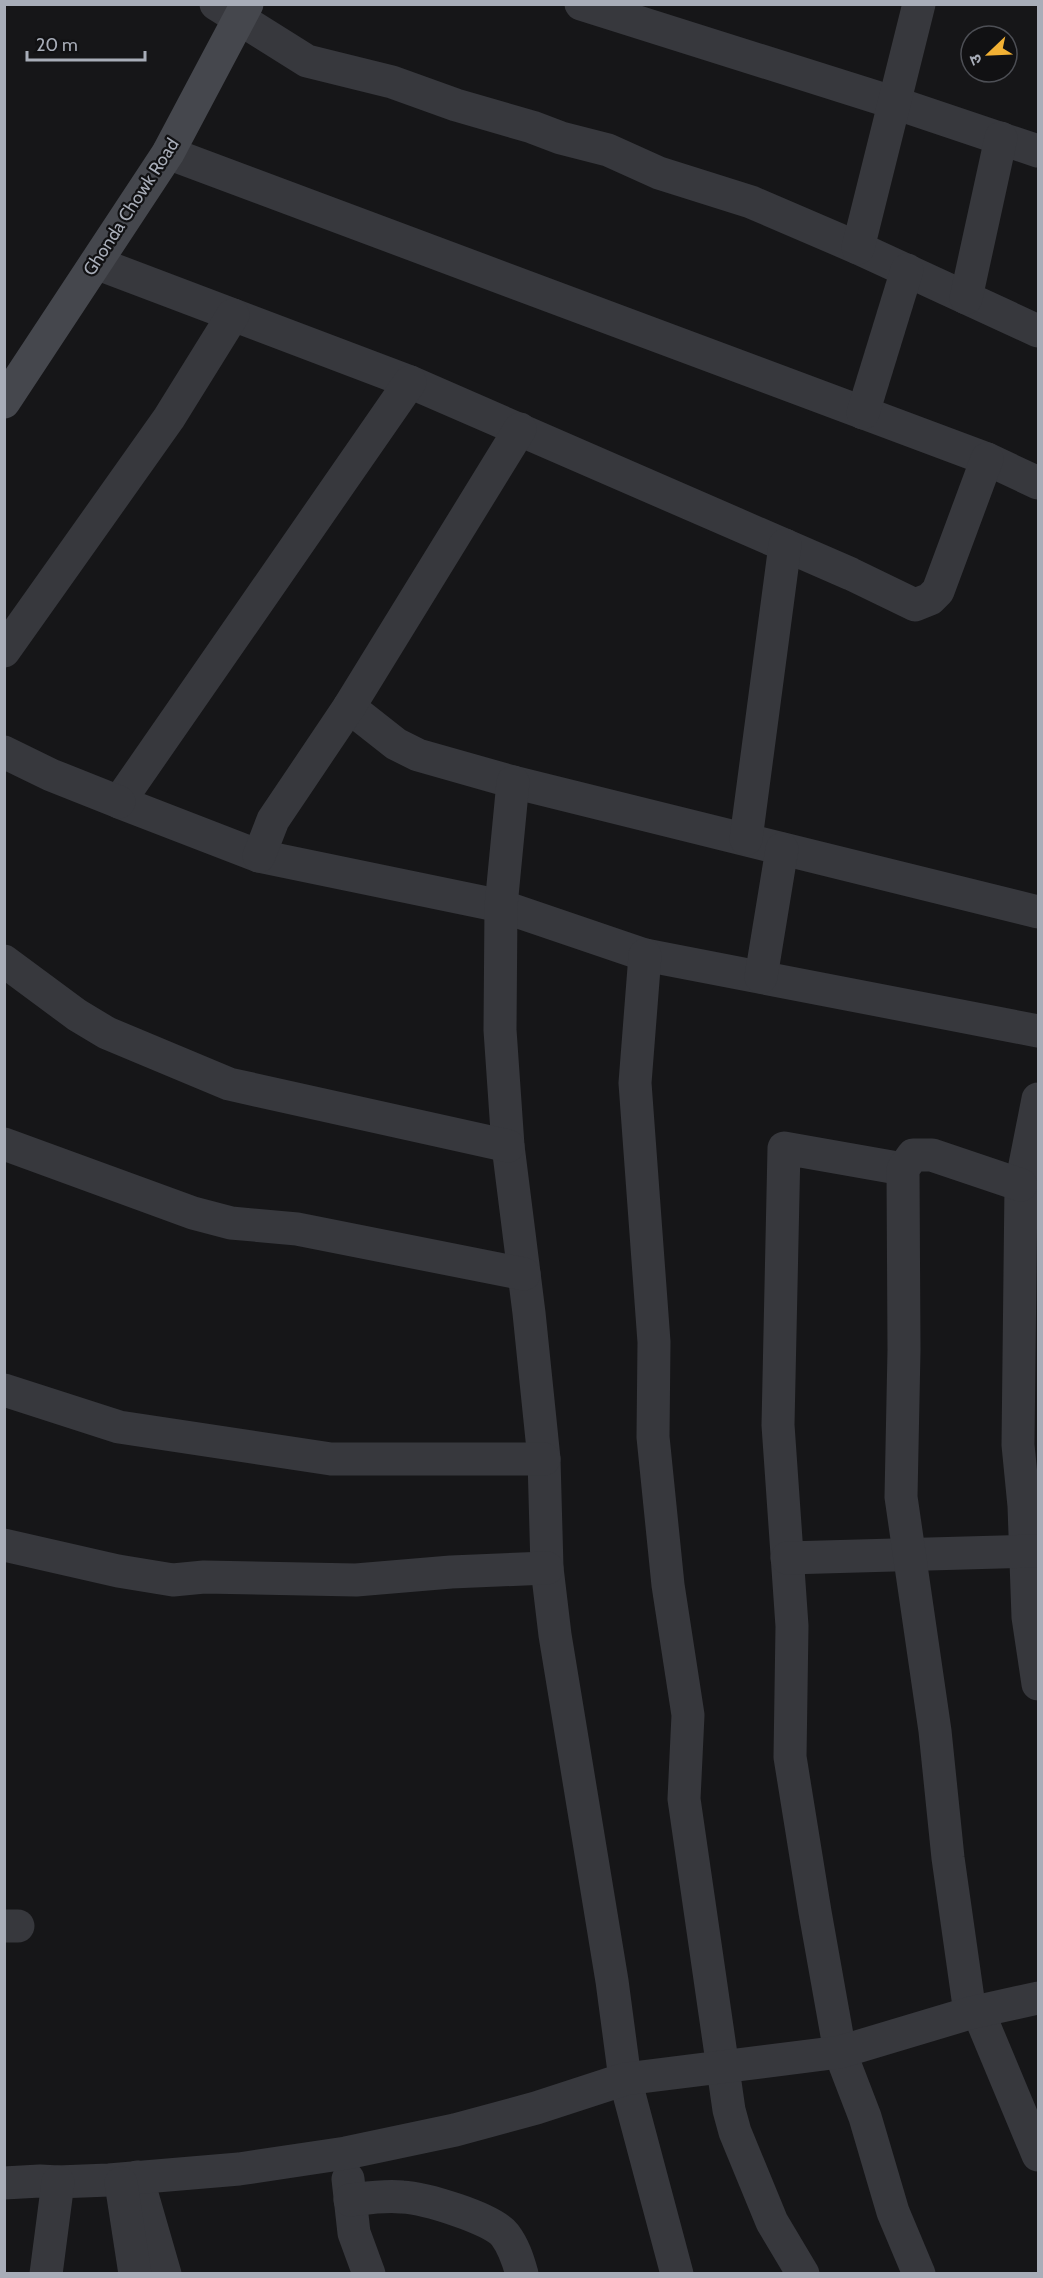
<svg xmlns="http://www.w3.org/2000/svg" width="1043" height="2278" font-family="Cabin,'Noto Sans Devanagari',sans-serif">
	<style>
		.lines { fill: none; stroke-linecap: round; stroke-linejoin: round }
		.street { stroke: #37383d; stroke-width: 33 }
		.secondary { stroke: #45474d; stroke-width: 33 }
		.labels { text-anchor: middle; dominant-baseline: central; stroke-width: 4.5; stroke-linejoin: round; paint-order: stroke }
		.street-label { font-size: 18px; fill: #a8adb8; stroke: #111113 }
	</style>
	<rect width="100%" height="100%" fill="#161618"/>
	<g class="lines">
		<g class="street">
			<path d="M 216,4 L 307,61 L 392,82 L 456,105 L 532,127 L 561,138 L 608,150 L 659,173 L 751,202 L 858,248 L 1038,331"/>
			<path d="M 581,4 L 895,103 L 1038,151"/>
			<path d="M 168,153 L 987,459 L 1038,483"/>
			<path d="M 858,248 L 919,4"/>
			<path d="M 96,263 L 410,382 L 851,574 L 915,605 L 930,599 L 938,591 L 987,459"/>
			<path d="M 966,298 L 1001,138"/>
			<path d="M 410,382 L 119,802 L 259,856 L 501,906 L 645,955 L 1038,1031"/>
			<path d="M 863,413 L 907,270"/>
			<path d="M 4,651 L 169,418 L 233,315"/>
			<path d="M 349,707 L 396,744 L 418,755 L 513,782 L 1038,912"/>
			<path d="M 4,752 L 51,775 L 119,802"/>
			<path d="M 513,782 L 501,906 L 500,1030 L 508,1146 L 529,1313 L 544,1459 L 547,1568 L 555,1635 L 612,1981 L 625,2079 L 677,2274"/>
			<path d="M 746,839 L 785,545"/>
			<path d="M 259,856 L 273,820 L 349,707 L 520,429"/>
			<path d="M 645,955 L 635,1083 L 654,1342 L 653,1437 L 668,1585 L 688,1715 L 684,1799 L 729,2110 L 735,2132 L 772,2222 L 803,2274"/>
			<path d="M 4,961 L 77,1015 L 107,1033 L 229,1084 L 508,1146"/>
			<path d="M 761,977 L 782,849"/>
			<path d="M 1038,1099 L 1021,1185 L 1018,1445 L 1024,1506 L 1028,1617 L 1038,1684"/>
			<path d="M 4,1144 L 193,1213 L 231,1223 L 297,1229 L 524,1274"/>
			<path d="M 903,1169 L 784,1148 L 778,1425 L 792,1626 L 790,1757 L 815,1912 L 840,2052 L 865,2117 L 893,2212 L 919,2274"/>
			<path d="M 4,1390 L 119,1427 L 331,1459 L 544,1459"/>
			<path d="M 4,1545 L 118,1571 L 173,1580 L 204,1577 L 356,1580 L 451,1572 L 547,1568"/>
			<path d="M 787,1558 L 1038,1551"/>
			<path d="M 4,1926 L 18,1926"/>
			<path d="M 978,2011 L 1038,2155"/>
			<path d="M 970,2013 L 948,1858 L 935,1731 L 901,1497 L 904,1350 L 903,1169 L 913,1155 L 932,1155 L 1021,1185"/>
			<path d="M 137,2177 L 165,2274"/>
			<path d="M 348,2179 L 354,2233 L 369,2274"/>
			<path d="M 4,2183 L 40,2181 L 58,2182 L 109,2180 L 239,2169 L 346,2153 L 455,2130 L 536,2108 L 625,2079 L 840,2052 L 970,2013 L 1038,1998"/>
			<path d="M 121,2183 L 135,2274"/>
			<path d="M 350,2200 C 367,2198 385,2195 402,2197 C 424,2198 492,2218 505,2235 C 514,2247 518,2260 522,2274"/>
			<path d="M 46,2274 L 58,2182"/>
		</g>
		<path class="secondary" d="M 4,402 L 168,153 L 247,4"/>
	</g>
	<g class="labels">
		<g class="street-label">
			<text transform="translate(131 207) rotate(-57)">Ghonda Chowk Road</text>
		</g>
	</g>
	<rect width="1043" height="2278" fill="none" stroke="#a8adb8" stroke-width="12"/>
	<g transform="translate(989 54) rotate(247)"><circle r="28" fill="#111113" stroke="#4d4f55" stroke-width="1.5"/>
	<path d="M0-4.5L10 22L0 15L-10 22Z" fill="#f2b134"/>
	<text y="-9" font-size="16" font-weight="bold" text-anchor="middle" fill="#a8adb8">उ</text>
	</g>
	<path d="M27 51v9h118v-9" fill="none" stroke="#a8adb8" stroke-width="3"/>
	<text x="36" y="51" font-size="18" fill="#a8adb8" stroke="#111113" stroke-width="4.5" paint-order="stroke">20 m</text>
</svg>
